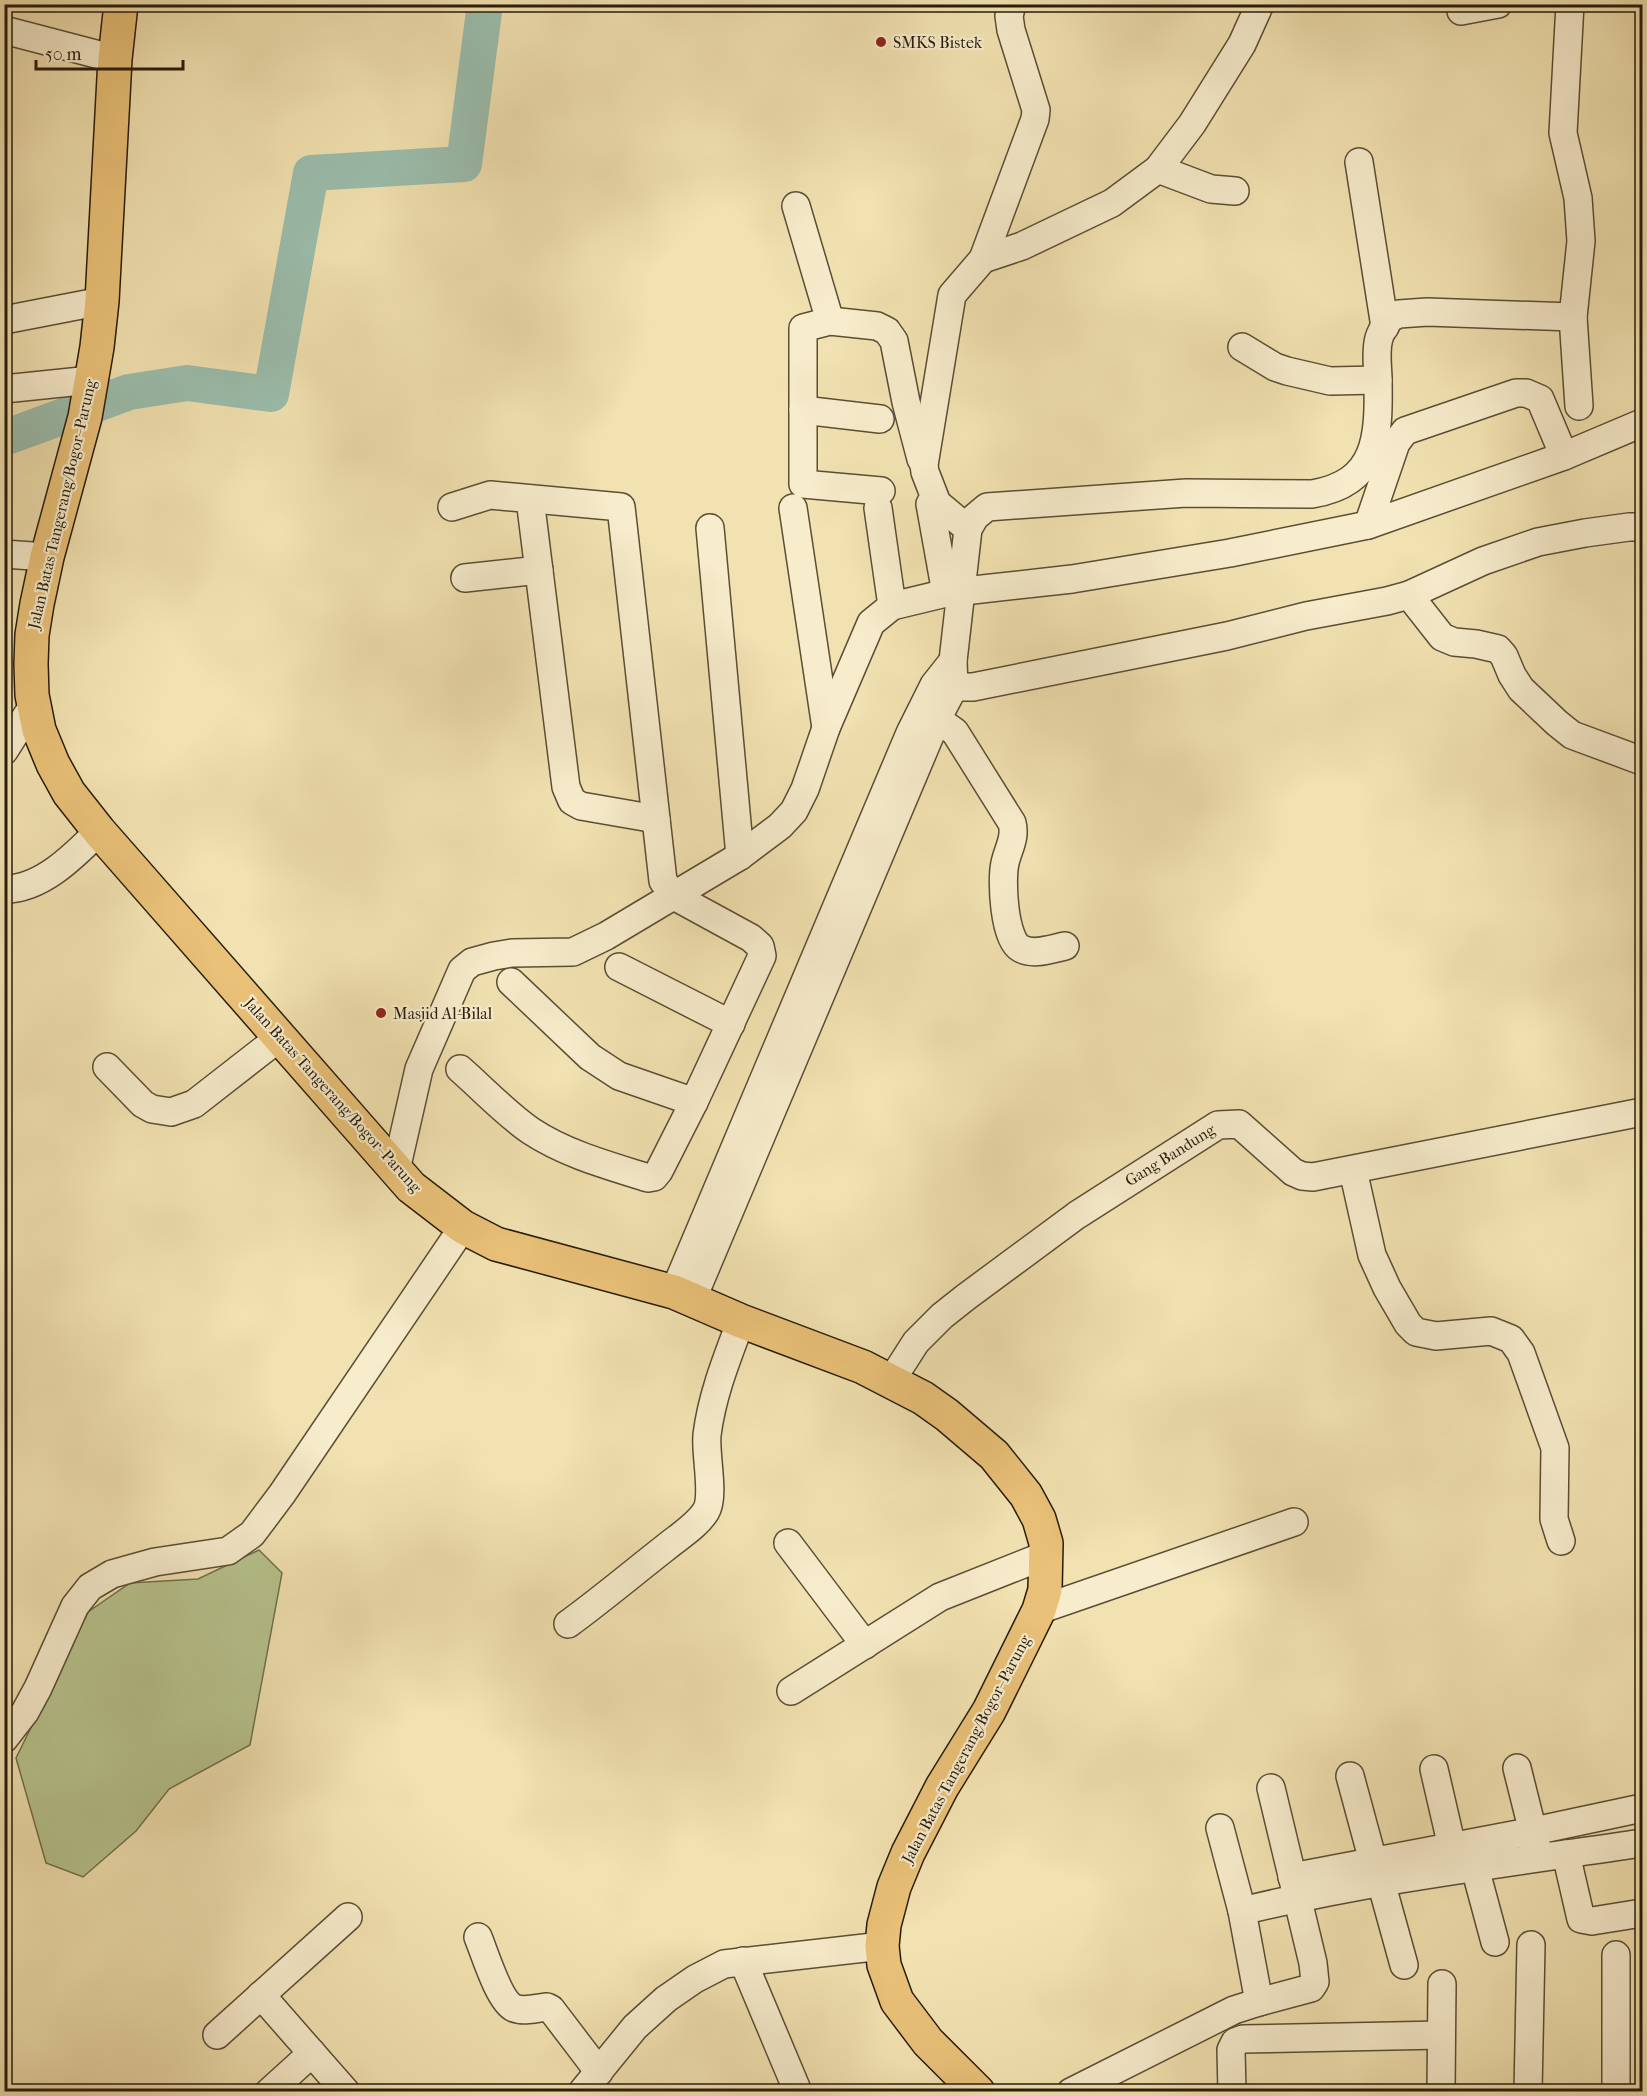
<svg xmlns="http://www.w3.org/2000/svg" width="1647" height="2096" font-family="'IM FELL French Canon',serif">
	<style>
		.green { fill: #b7c48e; stroke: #6f704e; stroke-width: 1.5 }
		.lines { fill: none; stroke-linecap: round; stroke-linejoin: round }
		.river { stroke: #9bbead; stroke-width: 36 }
		.minor-casing { stroke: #5a4e36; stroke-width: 30 }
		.major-casing { stroke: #271c0d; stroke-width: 36 }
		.minor { stroke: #f7eccc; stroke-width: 27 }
		.major { stroke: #e9c178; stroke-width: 33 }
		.poi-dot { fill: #8f2418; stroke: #f7eccc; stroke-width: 2 }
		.labels { text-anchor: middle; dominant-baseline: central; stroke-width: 4.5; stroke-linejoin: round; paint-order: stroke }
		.poi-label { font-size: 16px; fill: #271c0d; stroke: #f7eccc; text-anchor: start }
		.street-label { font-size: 16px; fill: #271c0d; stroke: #f7eccc }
	</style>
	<rect width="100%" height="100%" fill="#f2e2b1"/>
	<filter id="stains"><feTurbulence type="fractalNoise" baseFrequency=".00333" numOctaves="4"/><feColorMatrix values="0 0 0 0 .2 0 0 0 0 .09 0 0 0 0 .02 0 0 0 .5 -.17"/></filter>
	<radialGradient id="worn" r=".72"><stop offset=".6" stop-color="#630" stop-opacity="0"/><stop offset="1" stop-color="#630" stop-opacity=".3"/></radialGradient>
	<path class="green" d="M 259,1550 L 282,1573 L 250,1745 L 169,1789 L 136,1831 L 83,1877 L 46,1863 L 16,1758 L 88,1612 L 130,1583 L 198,1579 Z"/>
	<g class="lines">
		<path class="river" d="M 4,438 L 129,392 L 187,383 L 271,394 L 311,173 L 464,164 L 485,4"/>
		<defs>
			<g id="minor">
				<path d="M 1570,4 L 1563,133 L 1578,198 L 1581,241 L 1573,317 L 1579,406"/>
				<path d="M 1461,11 L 1498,4"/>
				<path d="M 4,30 L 115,59"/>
				<path d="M 1359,162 L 1385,327"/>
				<path d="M 1158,169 L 1211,189 L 1235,191"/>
				<path d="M 796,206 L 830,321"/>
				<path d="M 983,259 L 1035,119 L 1036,110 L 1011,30 L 1009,16 L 1012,4"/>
				<path d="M 4,320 L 102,301"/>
				<path d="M 1242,347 L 1275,367 L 1287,371 L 1330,381 L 1378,380"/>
				<path d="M 4,389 L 91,380"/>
				<path d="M 803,410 L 880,419"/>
				<path d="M 881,491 L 803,484 L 803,328 L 830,321 L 877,326 L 887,331 L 894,341 L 906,402 L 921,459"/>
				<path d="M 530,499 L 566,787 L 572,801 L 581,806 L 656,819"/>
				<path d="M 930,504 L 946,593"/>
				<path d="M 452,507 L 490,495 L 621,507 L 663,881 L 674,896 L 751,938 L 760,946 L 762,956 L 694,1102 L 659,1171 L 654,1177 L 648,1178 C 607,1165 566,1154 531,1131 C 506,1114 483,1089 460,1069"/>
				<path d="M 793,508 L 826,728"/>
				<path d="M 878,508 L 892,606"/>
				<path d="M 1368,525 L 1396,443 L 1405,431 L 1516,393 L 1526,393 L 1540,399 L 1564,456"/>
				<path d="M 710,528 L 740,856"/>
				<path d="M 968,529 L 937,503 L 925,472 L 924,465 L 952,295 L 983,259 L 1022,246 L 1112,203 L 1158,169 L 1192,124 L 1242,44 L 1260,4"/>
				<path d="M 4,554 L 47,557"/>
				<path d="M 465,578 L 539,570"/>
				<path d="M 1409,595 L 1442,637 L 1454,642 L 1476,644 L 1498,649 L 1504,656 L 1512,675 L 1521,689 L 1557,723 L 1572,735 L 1642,761"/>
				<path d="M 954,687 L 973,687 L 1227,636 L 1306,616 L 1387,601 L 1409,595 L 1483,561 L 1538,542 L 1585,533 L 1629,527 L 1642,527"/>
				<path d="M 937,719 L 955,732 L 1012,823 C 1016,838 1008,849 1005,863 C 1001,880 1004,939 1020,948 C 1033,956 1051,949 1065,946"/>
				<path d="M 4,751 L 34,704"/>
				<path d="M 4,889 C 41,890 75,855 99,831"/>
				<path d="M 619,967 L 731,1024"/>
				<path d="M 511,982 L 590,1057 L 619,1076 L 694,1102"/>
				<path d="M 107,1067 L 143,1104 L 152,1109 L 171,1112 L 194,1104 L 280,1037"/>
				<path d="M 396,1170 L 419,1069 L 462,970 L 472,962 L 494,956 L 512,953 L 573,952 L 606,936 L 740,856 L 780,826 L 794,811 L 805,789 L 826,728 L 871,623 L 892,606 L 946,593 L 1072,579 L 1230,553 L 1368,525 L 1564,456 L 1642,423"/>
				<path d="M 1353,1170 L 1372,1255 L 1387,1288 L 1408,1324 L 1416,1332 L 1436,1336 L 1491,1331 L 1511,1339 L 1521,1353 L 1555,1448 L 1554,1519 L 1561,1541"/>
				<path d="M 674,1292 L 910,733 L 934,685 L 953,661"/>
				<path d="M 692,1300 L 937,719 L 954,687 L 953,661 L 968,529 L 975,517 L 987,507 L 1186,493 L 1312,494 C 1378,483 1379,437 1378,380 C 1378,367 1375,352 1379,338 C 1381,331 1386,324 1390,318 L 1399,314 L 1427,312 L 1573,317"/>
				<path d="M 891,1381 L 916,1342 L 942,1316 L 966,1297 L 1077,1215 L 1218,1125 L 1239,1124 L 1293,1172 L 1302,1176 L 1313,1177 L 1642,1112"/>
				<path d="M 788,1543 L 865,1645"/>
				<path d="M 1039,1610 L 1294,1522"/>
				<path d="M 568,1624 C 601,1600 633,1573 665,1548 C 678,1537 697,1526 706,1511 C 715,1496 705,1454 707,1435 C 712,1395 727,1358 741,1321"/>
				<path d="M 791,1691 L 940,1597 L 1046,1555"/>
				<path d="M 4,1739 L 25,1712 L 38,1688 L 75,1606 L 90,1587 L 112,1574 L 155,1562 L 228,1551 L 252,1534 L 282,1494 L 463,1227"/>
				<path d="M 1517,1768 L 1537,1848"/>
				<path d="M 1434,1769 L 1452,1847"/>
				<path d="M 1350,1776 L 1373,1861"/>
				<path d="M 1220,1828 L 1242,1911"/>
				<path d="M 1566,1854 L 1581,1919 L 1592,1921 L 1642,1913"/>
				<path d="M 1475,1868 L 1495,1942"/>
				<path d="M 1292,1877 L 1534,1831 L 1642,1808"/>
				<path d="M 1381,1882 L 1404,1965"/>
				<path d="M 478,1937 C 485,1954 499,2001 514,2008 C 524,2012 537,2008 547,2007 L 551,2009 L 599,2072"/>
				<path d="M 743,1961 L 798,2092"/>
				<path d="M 261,1995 L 346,2092"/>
				<path d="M 1259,2002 L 1311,1988 L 1315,1982 L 1313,1963 L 1271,1788"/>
				<path d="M 217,2035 L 348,1917"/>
				<path d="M 269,2092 L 312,2053"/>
				<path d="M 582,2092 L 635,2027 L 666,1999 L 695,1979 L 724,1964 L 882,1946"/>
				<path d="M 1071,2092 L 1234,2010 L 1259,2002 L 1242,1911 C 1373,1879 1508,1863 1642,1843"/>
				<path d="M 1232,2092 L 1231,2050 L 1235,2042 L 1243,2039 L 1441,2035"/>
				<path d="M 1441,2092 L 1442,1984"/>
				<path d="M 1528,2092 L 1531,1945"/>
				<path d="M 1616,2092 L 1616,1955"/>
			</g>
			<path id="major" d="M 121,4 L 115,59 L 102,301 L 97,347 L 85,417 L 47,557 L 37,604 L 32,635 L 31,664 L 32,695 L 39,730 L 53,764 L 69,793 L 99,831 L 411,1187 L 463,1227 L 496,1244 L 674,1292 L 741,1321 L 863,1367 L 923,1398 L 947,1415 L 994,1455 L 1026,1495 L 1039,1519 L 1046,1543 L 1045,1590 L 1039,1610 L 989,1711 L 942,1787 L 908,1853 L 894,1887 L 884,1925 L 882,1946 L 884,1965 L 897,2001 L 928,2042 L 978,2092"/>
		</defs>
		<use href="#minor" class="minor-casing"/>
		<use href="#major" class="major-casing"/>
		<use href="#minor" class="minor"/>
		<use href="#major" class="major"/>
	</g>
	<g class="poi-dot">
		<circle cx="881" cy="42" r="6"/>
		<circle cx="381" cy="1013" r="6"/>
	</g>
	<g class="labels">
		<g class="poi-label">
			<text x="893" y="42">SMKS Bistek</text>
			<text x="393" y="1013">Masjid Al-Bilal</text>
		</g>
		<g class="street-label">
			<text transform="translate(62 504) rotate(-77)">Jalan Batas Tangerang/Bogor–Parung</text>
			<text transform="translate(333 1095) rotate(48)">Jalan Batas Tangerang/Bogor–Parung</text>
			<text transform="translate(1170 1155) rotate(-32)">Gang Bandung</text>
			<text transform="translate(966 1749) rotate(-62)">Jalan Batas Tangerang/Bogor–Parung</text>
		</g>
	</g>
	<rect width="1647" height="2096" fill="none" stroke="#f2e2b1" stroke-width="24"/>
	<rect x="6" y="6" width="1635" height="2084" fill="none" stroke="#271c0d" stroke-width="3"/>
	<rect x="12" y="12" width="1623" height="2072" fill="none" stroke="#271c0d" stroke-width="1.5"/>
	<path d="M36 60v9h147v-9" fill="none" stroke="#271c0d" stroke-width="3"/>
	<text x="45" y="60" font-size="18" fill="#271c0d" stroke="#f7eccc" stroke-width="4.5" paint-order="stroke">50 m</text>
	<rect width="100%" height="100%" filter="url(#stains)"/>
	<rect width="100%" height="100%" fill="url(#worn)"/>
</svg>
